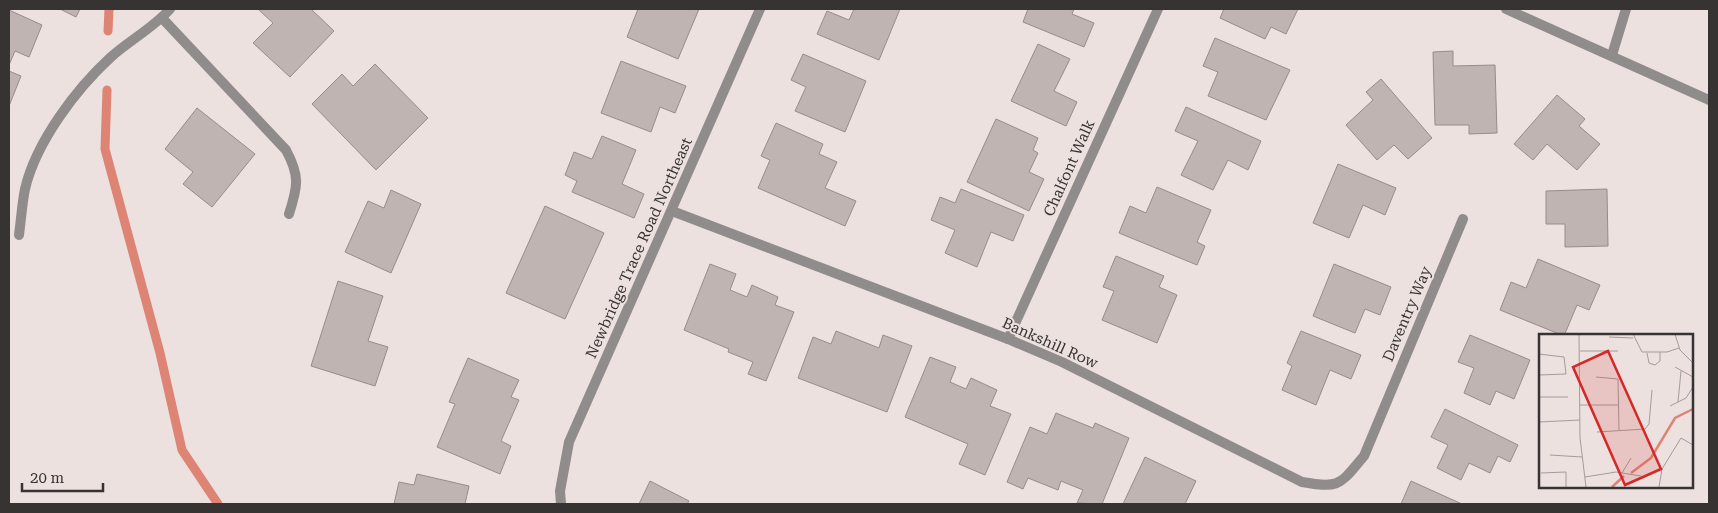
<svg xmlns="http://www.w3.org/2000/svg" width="1718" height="513" font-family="'Roboto Serif',serif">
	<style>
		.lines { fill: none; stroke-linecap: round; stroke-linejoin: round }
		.stream { stroke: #de8475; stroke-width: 9 }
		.building { fill: #bfb4b2; stroke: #978c8a }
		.minor { stroke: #918c8c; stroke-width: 10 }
		.tertiary { stroke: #918c8c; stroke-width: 10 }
		.labels { text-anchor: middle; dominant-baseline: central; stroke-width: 4; stroke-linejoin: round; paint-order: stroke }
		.street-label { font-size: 15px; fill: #373332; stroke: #ece1df }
		.inset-river { fill: none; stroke: #de8475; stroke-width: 2.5 }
		.inset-road { fill: none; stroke: #a49b9a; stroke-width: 1 }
		.view { fill: #d62828; fill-opacity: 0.15; stroke: #d62828; stroke-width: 2.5 }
		.inset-edge { fill: none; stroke: #373332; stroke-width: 2.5 }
	</style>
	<rect width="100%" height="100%" fill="#ece1df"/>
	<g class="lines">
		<g class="stream">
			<path d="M 108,31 L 109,9"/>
			<path d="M 107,90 L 105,149 L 160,353 L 182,450 L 218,504"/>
		</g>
	</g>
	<g class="building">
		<path d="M 60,9 L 80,9 L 76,17 Z"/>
		<path d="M 258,9 L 311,9 L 334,31 L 290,77 L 253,43 L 273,23 Z"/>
		<path d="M 638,9 L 699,9 L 678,59 L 627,37 Z"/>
		<path d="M 854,9 L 900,9 L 879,60 L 817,34 L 827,11 L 849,20 Z"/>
		<path d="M 1028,9 L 1074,9 L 1072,14 L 1094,23 L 1084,47 L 1023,22 Z"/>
		<path d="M 1224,9 L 1298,9 L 1286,34 L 1271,27 L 1265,39 L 1220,18 Z"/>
		<path d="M 9,10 L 42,25 L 29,57 L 15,51 L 9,65 Z"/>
		<path d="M 1215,38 L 1290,70 L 1266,120 L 1208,96 L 1218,72 L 1203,66 Z"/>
		<path d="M 1038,44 L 1070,59 L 1054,91 L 1077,102 L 1066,126 L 1011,101 Z"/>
		<path d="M 1453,51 L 1453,66 L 1495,65 L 1497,133 L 1469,134 L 1469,125 L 1435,125 L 1433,52 Z"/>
		<path d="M 803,54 L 866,81 L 845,132 L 795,111 L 806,87 L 791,80 Z"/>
		<path d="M 621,61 L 686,86 L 675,113 L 660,107 L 651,132 L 601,113 Z"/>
		<path d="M 375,64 L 428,118 L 376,170 L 312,104 L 342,74 L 353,86 Z"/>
		<path d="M 9,71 L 21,76 L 9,106 Z"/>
		<path d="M 1381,79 L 1432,138 L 1408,159 L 1394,145 L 1377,160 L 1346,125 L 1373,100 L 1366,92 Z"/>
		<path d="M 1557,95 L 1585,119 L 1579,126 L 1600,144 L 1577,170 L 1547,144 L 1533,160 L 1514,144 Z"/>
		<path d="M 1186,107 L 1261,141 L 1248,170 L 1228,160 L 1213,190 L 1181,175 L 1198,141 L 1175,131 Z"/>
		<path d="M 197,108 L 255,154 L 212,207 L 183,184 L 193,172 L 165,149 Z"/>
		<path d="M 996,119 L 1038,138 L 1033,150 L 1038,153 L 1029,172 L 1044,179 L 1029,211 L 967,182 Z"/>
		<path d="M 776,123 L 823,144 L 819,154 L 837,162 L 825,188 L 856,201 L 845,226 L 758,188 L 770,160 L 761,156 Z"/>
		<path d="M 602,136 L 636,150 L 622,184 L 644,194 L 634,218 L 572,192 L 577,181 L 565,175 L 574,152 L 592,159 Z"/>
		<path d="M 1338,164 L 1396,188 L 1385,215 L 1363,205 L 1349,238 L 1313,223 Z"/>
		<path d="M 1157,187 L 1211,210 L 1197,242 L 1205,246 L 1197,265 L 1119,233 L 1130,206 L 1146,213 Z"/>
		<path d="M 961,189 L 1024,215 L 1013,241 L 991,232 L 977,267 L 945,253 L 955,230 L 931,220 L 940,197 L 955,203 Z"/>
		<path d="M 1607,189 L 1608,246 L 1565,247 L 1565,224 L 1546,224 L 1546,191 Z"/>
		<path d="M 391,190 L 421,204 L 391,273 L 345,252 L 368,201 L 384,208 Z"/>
		<path d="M 545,206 L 604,233 L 565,319 L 506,293 Z"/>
		<path d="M 1116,256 L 1164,276 L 1159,287 L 1177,295 L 1157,343 L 1102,320 L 1114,291 L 1103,287 Z"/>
		<path d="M 1538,259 L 1600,285 L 1589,310 L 1577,305 L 1564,336 L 1500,310 L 1511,282 L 1526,288 Z"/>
		<path d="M 710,264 L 736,274 L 730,290 L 747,297 L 752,285 L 778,297 L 775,305 L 794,312 L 766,381 L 748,374 L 753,362 L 728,352 L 729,349 L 684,330 Z"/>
		<path d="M 1334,264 L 1391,287 L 1380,315 L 1365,309 L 1355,333 L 1313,316 Z"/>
		<path d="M 338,281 L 383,296 L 368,341 L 388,347 L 375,386 L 311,366 Z"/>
		<path d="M 836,331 L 879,348 L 883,335 L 912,346 L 887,412 L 798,378 L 813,337 L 831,344 Z"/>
		<path d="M 1301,331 L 1361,355 L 1351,379 L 1330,370 L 1316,405 L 1282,390 L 1292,366 L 1287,363 Z"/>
		<path d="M 1470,335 L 1530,360 L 1514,399 L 1496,391 L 1490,405 L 1464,393 L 1474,368 L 1458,362 Z"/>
		<path d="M 930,357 L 956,367 L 950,382 L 966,389 L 971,378 L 997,390 L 990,406 L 1011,414 L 985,475 L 959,464 L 968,444 L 905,417 Z"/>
		<path d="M 468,358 L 519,380 L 511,397 L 519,400 L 501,441 L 511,446 L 500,474 L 437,447 L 455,404 L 449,402 Z"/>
		<path d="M 1445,409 L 1518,445 L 1510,462 L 1498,456 L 1490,473 L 1469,463 L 1461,480 L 1437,468 L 1448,445 L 1431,437 Z"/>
		<path d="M 1056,413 L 1093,428 L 1095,423 L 1129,438 L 1102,504 L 1077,503 L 1083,490 L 1061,481 L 1058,490 L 1028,478 L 1023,489 L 1007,482 L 1030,427 L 1047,434 Z"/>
		<path d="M 1145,457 L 1196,481 L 1185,504 L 1123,504 Z"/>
		<path d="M 417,474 L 469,486 L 465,504 L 394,504 L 399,482 L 414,485 Z"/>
		<path d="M 650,481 L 689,501 L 687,504 L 639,504 Z"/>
		<path d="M 1411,481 L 1462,504 L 1401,504 Z"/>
	</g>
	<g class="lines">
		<g class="minor">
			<path d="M 162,18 L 286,150 C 300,176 298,186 289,214"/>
			<path d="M 1612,55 L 1626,9"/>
			<path d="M 672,211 L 1008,339 L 1062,362 L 1302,482 C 1341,489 1340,484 1364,456 L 1463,219"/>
			<path d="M 19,235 C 21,220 22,204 25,189 C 36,142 76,89 111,57 C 130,40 153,28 170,9"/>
			<path d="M 1008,339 L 1158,9"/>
			<path d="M 561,504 L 560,491 L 569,442 L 760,9"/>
		</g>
		<path class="tertiary" d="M 1506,9 L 1709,100"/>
	</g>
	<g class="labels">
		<g class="street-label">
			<text transform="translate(1069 168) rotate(-66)">Chalfont Walk</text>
			<text transform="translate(639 248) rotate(-66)">Newbridge Trace Road Northeast</text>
			<text transform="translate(1407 314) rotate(-67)">Daventry Way</text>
			<text transform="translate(1050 343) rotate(24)">Bankshill Row</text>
		</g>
	</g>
	<g transform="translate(1539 334)">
		<rect width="154" height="154" fill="#ece1df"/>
		<path class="inset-river" d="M 92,139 L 112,124 L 136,84 L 154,75M 73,153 L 85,142"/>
		<path class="inset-road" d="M 40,0 L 41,104 L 47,153M 94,0 L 103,18 L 128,18 L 140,14M 136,0 L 141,16 L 154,29M 70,3 L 94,4M 41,17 L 79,17M 108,19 L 110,29 L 116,31 L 121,27 L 121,18M 0,20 L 25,23 L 27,40 L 0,41M 136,33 L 154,43M 57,43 L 79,45 L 80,97M 0,63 L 29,63M 139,68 L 142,37M 41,71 L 79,71M 131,72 L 147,64 L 154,53M 0,88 L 41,86M 58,98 L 106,95 L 110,90 L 113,56M 11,121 L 43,123M 2,139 L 27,138 L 27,153M 83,139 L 92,124M 46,143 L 77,138 L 102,142M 120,153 L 123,135 L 142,104 L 154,111"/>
		<path class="view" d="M 69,17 L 122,135 L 86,151 L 34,33 Z"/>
		<rect width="154" height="154" class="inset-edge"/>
	</g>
	<rect width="1718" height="513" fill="none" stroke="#373332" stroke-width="20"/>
	<path d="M22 483v8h81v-8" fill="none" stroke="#373332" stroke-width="2.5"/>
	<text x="30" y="483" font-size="15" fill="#373332" stroke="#ece1df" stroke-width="4" paint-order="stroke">20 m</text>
</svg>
